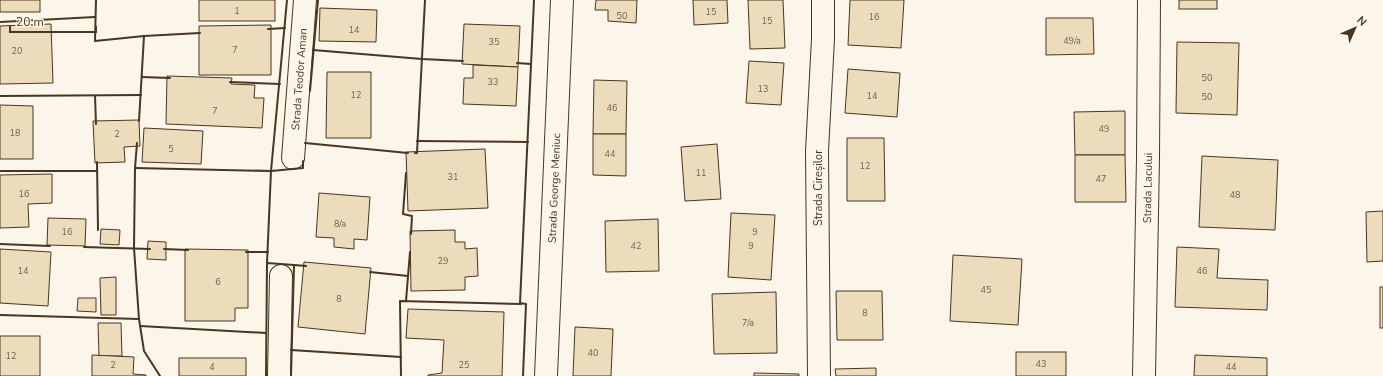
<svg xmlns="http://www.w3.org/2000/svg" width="1383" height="376" font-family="'Nunito Sans',sans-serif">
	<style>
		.building { fill: #ecdcbc; stroke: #4a3520 }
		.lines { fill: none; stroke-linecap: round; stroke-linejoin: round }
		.minor-casing { stroke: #4a3520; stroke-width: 24 }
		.minor { stroke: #fbf6e9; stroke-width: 22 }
		.wall { stroke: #4a3520; stroke-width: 2 }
		.labels { text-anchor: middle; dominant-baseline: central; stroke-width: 3; stroke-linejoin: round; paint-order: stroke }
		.number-label { font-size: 9px; fill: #725f47 }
		.street-label { font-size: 11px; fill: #4a3520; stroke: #fbf6e9 }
	</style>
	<rect width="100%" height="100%" fill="#fbf6e9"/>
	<g class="building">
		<rect x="0" y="0" width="40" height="12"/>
		<rect x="199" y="0" width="76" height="21"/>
		<path d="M 596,0 L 637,0 L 636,23 L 608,21 L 608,10 L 595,10 Z"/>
		<path d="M 693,0 L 727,0 L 728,23 L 694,25 Z"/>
		<path d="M 748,0 L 783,0 L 785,48 L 750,49 Z"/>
		<path d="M 850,0 L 904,0 L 901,48 L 848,45 Z"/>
		<rect x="1179" y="0" width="38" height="9"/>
		<path d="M 320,8 L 377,10 L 376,42 L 319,41 Z"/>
		<path d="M 1046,18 L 1093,18 L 1094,54 L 1046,55 Z"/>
		<path d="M 51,24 L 53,83 L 0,84 L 0,26 Z"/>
		<path d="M 464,24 L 520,26 L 518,67 L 462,64 Z"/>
		<path d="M 271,25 L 271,75 L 199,75 L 199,26 Z"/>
		<path d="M 1177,42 L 1239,43 L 1237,115 L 1176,113 Z"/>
		<path d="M 749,61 L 784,63 L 781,105 L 746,103 Z"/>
		<path d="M 473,65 L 518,67 L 516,106 L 463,104 L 464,78 L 473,78 Z"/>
		<path d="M 848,69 L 900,73 L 897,117 L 845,113 Z"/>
		<path d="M 327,72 L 371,72 L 371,138 L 326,138 Z"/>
		<path d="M 167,76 L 232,78 L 231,84 L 255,85 L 254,98 L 264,98 L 262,128 L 166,124 Z"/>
		<path d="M 594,80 L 627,81 L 626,134 L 593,134 Z"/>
		<path d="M 0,105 L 33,106 L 33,159 L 0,159 Z"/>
		<path d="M 1125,111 L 1125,155 L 1075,155 L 1074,112 Z"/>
		<path d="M 139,120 L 140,146 L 124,147 L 125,162 L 95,163 L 93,121 Z"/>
		<path d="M 144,128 L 203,131 L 201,164 L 142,162 Z"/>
		<path d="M 593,134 L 626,134 L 626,176 L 593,175 Z"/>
		<path d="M 847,138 L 884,138 L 885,201 L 847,201 Z"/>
		<path d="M 717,144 L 721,199 L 685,201 L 681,147 Z"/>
		<path d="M 485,149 L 488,208 L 408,211 L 406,152 Z"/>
		<path d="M 1075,155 L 1125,155 L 1126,202 L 1075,202 Z"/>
		<path d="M 1202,156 L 1278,160 L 1275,230 L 1199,227 Z"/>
		<path d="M 52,174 L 52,203 L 28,204 L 29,227 L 0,228 L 0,175 Z"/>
		<path d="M 319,193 L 370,197 L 367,240 L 354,239 L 354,249 L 334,247 L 334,238 L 316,237 Z"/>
		<path d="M 1383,211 L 1383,261 L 1367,262 L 1366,212 Z"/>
		<path d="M 731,213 L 775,215 L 771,280 L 728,277 Z"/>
		<path d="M 48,218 L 86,219 L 85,246 L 47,245 Z"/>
		<path d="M 658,219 L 659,271 L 606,272 L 605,221 Z"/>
		<path d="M 101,229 L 120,230 L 119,245 L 100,244 Z"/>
		<path d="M 455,230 L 455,242 L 465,242 L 465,249 L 477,248 L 478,276 L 465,277 L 465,290 L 411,291 L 410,231 Z"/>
		<path d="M 148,241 L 166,242 L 166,260 L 147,259 Z"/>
		<path d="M 1177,247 L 1219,249 L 1217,278 L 1268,280 L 1267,310 L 1175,307 Z"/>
		<path d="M 0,249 L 51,252 L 48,306 L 0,303 Z"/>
		<path d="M 185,249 L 248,250 L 248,308 L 235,308 L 235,321 L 185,321 Z"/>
		<path d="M 953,255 L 1022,259 L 1018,325 L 950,321 Z"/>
		<path d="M 304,262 L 371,268 L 365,334 L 298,327 Z"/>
		<path d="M 116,277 L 116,315 L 101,315 L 100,278 Z"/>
		<rect x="1380" y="287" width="3" height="41"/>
		<path d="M 836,291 L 882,291 L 883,340 L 837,340 Z"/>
		<path d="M 776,292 L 777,353 L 714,354 L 712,294 Z"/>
		<path d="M 78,298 L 96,298 L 96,312 L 77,311 Z"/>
		<path d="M 408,309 L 504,312 L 502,376 L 428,376 L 428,375 L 442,373 L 444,340 L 406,338 Z"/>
		<path d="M 98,323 L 121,323 L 122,356 L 99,356 Z"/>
		<path d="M 575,327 L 613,329 L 611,376 L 573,376 Z"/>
		<rect x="0" y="336" width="40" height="40"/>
		<rect x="1016" y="352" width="50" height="24"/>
		<path d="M 92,355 L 134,357 L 133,374 L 146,375 L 146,376 L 92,376 Z"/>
		<path d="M 1195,355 L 1267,358 L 1267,376 L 1194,376 Z"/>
		<rect x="179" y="358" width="67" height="18"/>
		<path d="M 876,368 L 876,376 L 836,376 L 835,369 Z"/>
		<path d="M 754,373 L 799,374 L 799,376 L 754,376 Z"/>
	</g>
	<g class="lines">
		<defs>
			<g id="minor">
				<path id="s1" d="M 293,158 L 305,0"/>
				<path d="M 279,376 L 281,276"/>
				<path id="s2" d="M 546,376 L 562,0"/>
				<path d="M 819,376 L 817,151 L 823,39 L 823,0"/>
				<path id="s3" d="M 1144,376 L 1148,158 L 1149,0"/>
			</g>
		</defs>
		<use href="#minor" class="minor-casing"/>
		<use href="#minor" class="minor"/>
		<g class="wall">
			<path d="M 96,0 L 95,41 L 144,36"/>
			<path d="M 287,0 L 271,171 L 303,168 L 303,161"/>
			<path d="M 0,22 L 95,17"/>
			<path d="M 268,29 L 285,28"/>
			<path d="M 313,50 L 422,59 L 463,61"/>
			<path d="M 517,63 L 531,64"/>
			<path d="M 142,77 L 170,78"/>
			<path d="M 230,82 L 280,84"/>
			<path d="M 310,91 L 318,0"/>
			<path d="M 0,96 L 141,95"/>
			<path d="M 95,96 L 96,124"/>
			<path d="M 139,121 L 144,36 L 200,33"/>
			<path d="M 417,141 L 528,142"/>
			<path d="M 137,143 L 135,168 L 134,248 L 139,319 L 144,351 L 160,376"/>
			<path d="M 305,143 L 408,153"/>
			<path d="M 415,153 L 417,153 L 425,0"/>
			<path d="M 97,162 L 98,230"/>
			<path d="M 135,168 L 271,171 L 267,263"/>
			<path d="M 0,171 L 97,171"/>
			<path d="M 406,173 L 403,214 L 412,216 L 411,234"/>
			<path d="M 0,244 L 50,246"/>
			<path d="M 84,247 L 150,249"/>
			<path d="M 164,249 L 188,250"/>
			<path d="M 246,252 L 268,252"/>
			<path d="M 294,265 L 306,266"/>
			<path d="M 370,272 L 408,276"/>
			<path d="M 406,301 L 410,252"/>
			<path d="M 0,315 L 139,319"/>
			<path d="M 140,326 L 266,333"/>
			<path d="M 291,350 L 401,357"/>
			<path d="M 266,376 L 267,263 L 294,265 L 291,376"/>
			<path d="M 401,376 L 400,301 L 521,304"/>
			<path d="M 523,376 L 526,304 L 520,303 L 534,0"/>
		</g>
	</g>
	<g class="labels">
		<g class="number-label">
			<text x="237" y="11">1</text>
			<text x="711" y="12">15</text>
			<text x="622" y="16">50</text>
			<text x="874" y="17">16</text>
			<text x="767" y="21">15</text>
			<text x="354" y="30">14</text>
			<text x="1072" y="41">49/a</text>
			<text x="494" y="42">35</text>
			<text x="235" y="50">7</text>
			<text x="17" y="51">20</text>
			<text x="1207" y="78">50</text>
			<text x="493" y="82">33</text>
			<text x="763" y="89">13</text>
			<text x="356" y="95">12</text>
			<text x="872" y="96">14</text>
			<text x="1207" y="97">50</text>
			<text x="612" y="108">46</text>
			<text x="215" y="111">7</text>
			<text x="1104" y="129">49</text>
			<text x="15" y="133">18</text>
			<text x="117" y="134">2</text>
			<text x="171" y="149">5</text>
			<text x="610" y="154">44</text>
			<text x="865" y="166">12</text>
			<text x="701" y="173">11</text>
			<text x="453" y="177">31</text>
			<text x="1101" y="179">47</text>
			<text x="24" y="194">16</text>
			<text x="1235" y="195">48</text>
			<text x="340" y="224">8/a</text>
			<text x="67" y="232">16</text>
			<text x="755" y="232">9</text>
			<text x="636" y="246">42</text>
			<text x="751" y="246">9</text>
			<text x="443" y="261">29</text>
			<text x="23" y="271">14</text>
			<text x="1202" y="271">46</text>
			<text x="218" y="282">6</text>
			<text x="986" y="290">45</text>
			<text x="339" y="299">8</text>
			<text x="865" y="313">8</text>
			<text x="748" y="323">7/a</text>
			<text x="593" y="353">40</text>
			<text x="11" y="356">12</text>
			<text x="1041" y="364">43</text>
			<text x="113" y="365">2</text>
			<text x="464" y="365">25</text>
			<text x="212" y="367">4</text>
			<text x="1231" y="367">44</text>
		</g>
		<g class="street-label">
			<text stroke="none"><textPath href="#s1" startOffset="79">Strada Teodor Aman</textPath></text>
			<text stroke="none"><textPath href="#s2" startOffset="188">Strada George Meniuc</textPath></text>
			<text transform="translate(818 188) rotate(-90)">Strada Cireșilor</text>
			<text stroke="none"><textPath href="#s3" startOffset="188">Strada Lacului</textPath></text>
		</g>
	</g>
	<g transform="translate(1355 28) rotate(45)" stroke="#fbf6e9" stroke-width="3" paint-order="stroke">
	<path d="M0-3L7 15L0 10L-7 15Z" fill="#4a3520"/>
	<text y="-6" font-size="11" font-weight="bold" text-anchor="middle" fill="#4a3520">N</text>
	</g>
	<path d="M10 26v6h86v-6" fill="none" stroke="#4a3520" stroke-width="2"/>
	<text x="16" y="26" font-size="12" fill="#4a3520" stroke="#fbf6e9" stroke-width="3" paint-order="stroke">20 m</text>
</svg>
